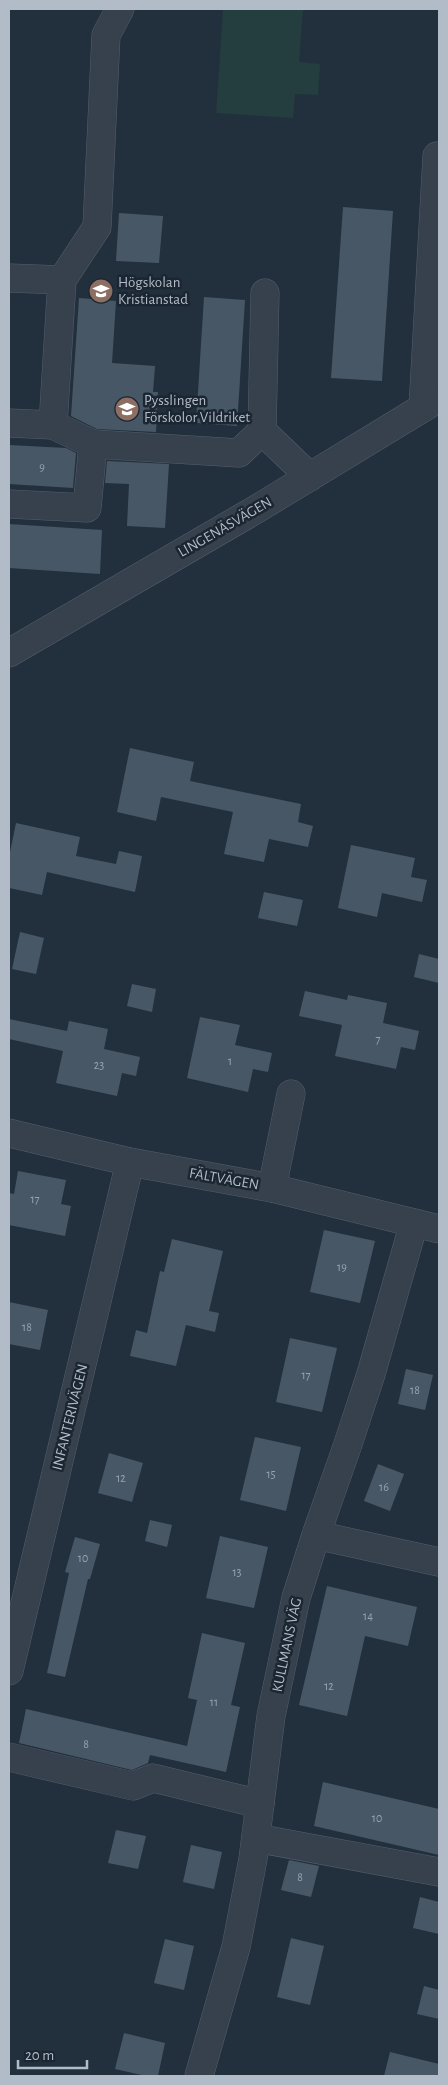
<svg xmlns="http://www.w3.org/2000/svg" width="448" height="2085" font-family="'Alegreya Sans',sans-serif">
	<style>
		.green { fill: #243d3e }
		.building { fill: #485766 }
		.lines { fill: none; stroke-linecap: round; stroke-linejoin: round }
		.minor-casing { stroke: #545f6b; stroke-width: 29 }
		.minor { stroke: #36414d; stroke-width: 28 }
		.labels { text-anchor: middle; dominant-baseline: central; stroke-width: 5; stroke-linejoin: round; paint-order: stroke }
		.number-label { font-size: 12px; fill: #97a3b0 }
		.poi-label { font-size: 15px; fill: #b1bcc8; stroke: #1b2632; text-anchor: start }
		.street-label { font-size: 15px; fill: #b1bcc8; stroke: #1b2632 }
	</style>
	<rect width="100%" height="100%" fill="#22303d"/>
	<path class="green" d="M 223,9 L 303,9 L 299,62 L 320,64 L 318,95 L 295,94 L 293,118 L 216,113 Z"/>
	<g class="building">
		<path d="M 343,207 L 393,211 L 382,381 L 331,378 Z"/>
		<path d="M 119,213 L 163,216 L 159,263 L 116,261 Z"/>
		<path d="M 204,297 L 245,300 L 237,426 L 196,423 Z"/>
		<path d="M 79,298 L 116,301 L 112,363 L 155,366 L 153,392 L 158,392 L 156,432 L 97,429 L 71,416 Z"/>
		<path d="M 9,445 L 66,448 L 76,453 L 73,488 L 9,484 Z"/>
		<path d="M 107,461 L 169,464 L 165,528 L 127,526 L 129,484 L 105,483 Z"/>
		<path d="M 9,524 L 102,530 L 100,574 L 9,568 Z"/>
		<path d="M 130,748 L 194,762 L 190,781 L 301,804 L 298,822 L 313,826 L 308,847 L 269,839 L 264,862 L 224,854 L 233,812 L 161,797 L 156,821 L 117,812 Z"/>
		<path d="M 16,823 L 80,837 L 76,856 L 116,864 L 119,851 L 142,856 L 135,892 L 47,872 L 42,895 L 9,888 L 9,857 Z"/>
		<path d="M 351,845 L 415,858 L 411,877 L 427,880 L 422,902 L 382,893 L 377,917 L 338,908 Z"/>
		<path d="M 264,892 L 303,900 L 297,926 L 258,918 Z"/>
		<path d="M 20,932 L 44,938 L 36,974 L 12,969 Z"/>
		<path d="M 419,954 L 439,959 L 439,983 L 414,977 Z"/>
		<path d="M 132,984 L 156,989 L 152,1012 L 127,1006 Z"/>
		<path d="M 305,991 L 347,1000 L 348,995 L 387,1003 L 383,1023 L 419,1031 L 415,1050 L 401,1047 L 396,1069 L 335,1056 L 342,1025 L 299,1016 Z"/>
		<path d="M 200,1017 L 240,1025 L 235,1045 L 272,1053 L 268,1072 L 253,1069 L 248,1092 L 187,1078 Z"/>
		<path d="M 9,1019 L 67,1031 L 69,1021 L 108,1029 L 104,1049 L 140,1057 L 136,1076 L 122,1073 L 117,1096 L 56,1083 L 63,1051 L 9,1039 Z"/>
		<path d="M 18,1171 L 66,1180 L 61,1204 L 71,1206 L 65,1236 L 9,1225 L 9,1193 L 14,1194 Z"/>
		<path d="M 324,1230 L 375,1241 L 360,1303 L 310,1292 Z"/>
		<path d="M 172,1239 L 223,1251 L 209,1311 L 219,1313 L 215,1332 L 186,1325 L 176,1366 L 130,1356 L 136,1330 L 147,1333 L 160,1271 L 164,1272 Z"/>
		<path d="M 9,1302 L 48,1310 L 40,1350 L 9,1344 Z"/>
		<path d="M 290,1338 L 337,1348 L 322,1412 L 276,1402 Z"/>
		<path d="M 406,1369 L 433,1375 L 425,1410 L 398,1404 Z"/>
		<path d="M 255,1437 L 301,1447 L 286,1511 L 240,1500 Z"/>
		<path d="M 109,1453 L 143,1463 L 132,1502 L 98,1493 Z"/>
		<path d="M 378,1464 L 404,1474 L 390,1511 L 364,1501 Z"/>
		<path d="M 150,1520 L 172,1525 L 167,1547 L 145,1541 Z"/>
		<path d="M 220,1536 L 268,1547 L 254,1608 L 206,1598 Z"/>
		<path d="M 75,1537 L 100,1544 L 90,1579 L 88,1579 L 65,1677 L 47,1673 L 69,1573 L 65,1572 Z"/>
		<path d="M 327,1586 L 417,1607 L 408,1646 L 365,1636 L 347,1716 L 299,1705 Z"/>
		<path d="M 202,1633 L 245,1643 L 231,1705 L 240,1707 L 226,1772 L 150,1755 L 148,1763 L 132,1770 L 19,1743 L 26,1709 L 187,1746 L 197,1700 L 188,1698 Z"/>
		<path d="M 323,1782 L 439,1809 L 439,1855 L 314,1826 Z"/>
		<path d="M 116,1830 L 146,1836 L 138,1869 L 108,1863 Z"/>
		<path d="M 191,1845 L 222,1852 L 214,1889 L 183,1882 Z"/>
		<path d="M 289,1860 L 319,1866 L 311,1897 L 281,1890 Z"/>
		<path d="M 420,1897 L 439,1902 L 439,1934 L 413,1928 Z"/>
		<path d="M 291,1938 L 324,1946 L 310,2005 L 277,1997 Z"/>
		<path d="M 165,1939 L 194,1946 L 184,1990 L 154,1983 Z"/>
		<path d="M 424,1986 L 439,1990 L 439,2019 L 417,2014 Z"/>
		<path d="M 124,2033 L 165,2043 L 158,2076 L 146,2076 L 115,2069 Z"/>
		<path d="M 390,2052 L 439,2064 L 439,2076 L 384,2076 Z"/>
	</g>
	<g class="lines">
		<defs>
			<g id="minor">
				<path d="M 9,278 L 62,280"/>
				<path d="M 423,408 L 437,156"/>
				<path d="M 9,423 L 53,425"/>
				<path d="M 262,431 L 310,477"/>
				<path d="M 93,444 L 53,425 L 62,280 L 97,227 L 106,35 L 120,9"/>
				<path d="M 9,504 L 87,508 L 93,444 L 239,453 L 262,431 L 265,293"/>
				<path d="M 9,653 L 255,510 L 439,398"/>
				<path d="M 9,1133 L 130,1162 L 272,1188 L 439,1229"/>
				<path d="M 272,1188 L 291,1094"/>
				<path d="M 316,1535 L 439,1562"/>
				<path d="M 9,1671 L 130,1162"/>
				<path d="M 9,1757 L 133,1786 L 153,1778 L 260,1804"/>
				<path d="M 256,1838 L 439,1872"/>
				<path d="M 199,2076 L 236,1947 L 253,1859 L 271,1716 L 296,1598 L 316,1535 L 348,1444 L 371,1374 L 414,1223"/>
			</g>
		</defs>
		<use href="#minor" class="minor-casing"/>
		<use href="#minor" class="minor"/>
	</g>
	<defs>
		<symbol id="university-disc" viewBox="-11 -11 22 22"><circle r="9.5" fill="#8d6e63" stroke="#1b2632"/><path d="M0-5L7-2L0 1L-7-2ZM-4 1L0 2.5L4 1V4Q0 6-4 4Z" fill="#fff"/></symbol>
		<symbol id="school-disc" viewBox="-11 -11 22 22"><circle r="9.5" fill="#8d6e63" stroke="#1b2632"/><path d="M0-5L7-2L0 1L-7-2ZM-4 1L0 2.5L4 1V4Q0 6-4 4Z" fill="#fff"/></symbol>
	</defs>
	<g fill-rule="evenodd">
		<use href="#university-disc" x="87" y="277" width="28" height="28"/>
		<use href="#school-disc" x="113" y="395" width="28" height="28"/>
	</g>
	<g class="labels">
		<g class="number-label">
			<text x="42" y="467">9</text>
			<text x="378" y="1039">7</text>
			<text x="230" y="1061">1</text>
			<text x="99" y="1065">23</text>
			<text x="35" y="1199">17</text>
			<text x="342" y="1267">19</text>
			<text x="27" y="1327">18</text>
			<text x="306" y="1375">17</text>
			<text x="415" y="1390">18</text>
			<text x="271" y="1474">15</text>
			<text x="121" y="1478">12</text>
			<text x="384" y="1487">16</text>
			<text x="83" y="1558">10</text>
			<text x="237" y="1572">13</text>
			<text x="368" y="1616">14</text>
			<text x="329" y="1686">12</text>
			<text x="214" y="1702">11</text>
			<text x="86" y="1744">8</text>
			<text x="377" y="1818">10</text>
			<text x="300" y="1877">8</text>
		</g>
		<g class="poi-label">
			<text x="118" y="282">Högskolan<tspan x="118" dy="17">Kristianstad</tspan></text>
			<text x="144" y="400">Pysslingen<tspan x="144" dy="17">Förskolor Vildriket</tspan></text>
		</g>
		<g class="street-label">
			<text transform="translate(225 527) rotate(-30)">LINGENÄSVÄGEN</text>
			<text transform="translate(224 1179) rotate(10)">FÄLTVÄGEN</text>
			<text transform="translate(70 1417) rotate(-76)">INFANTERIVÄGEN</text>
			<text transform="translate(287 1645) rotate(-78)">KULLMANS VÄG</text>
		</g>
	</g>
	<rect width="448" height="2085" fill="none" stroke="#b1bcc8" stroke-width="20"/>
	<path d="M18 2060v8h69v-8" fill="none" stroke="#b1bcc8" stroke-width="2.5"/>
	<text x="25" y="2060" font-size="15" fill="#b1bcc8" stroke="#1b2632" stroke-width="4" paint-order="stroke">20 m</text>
</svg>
